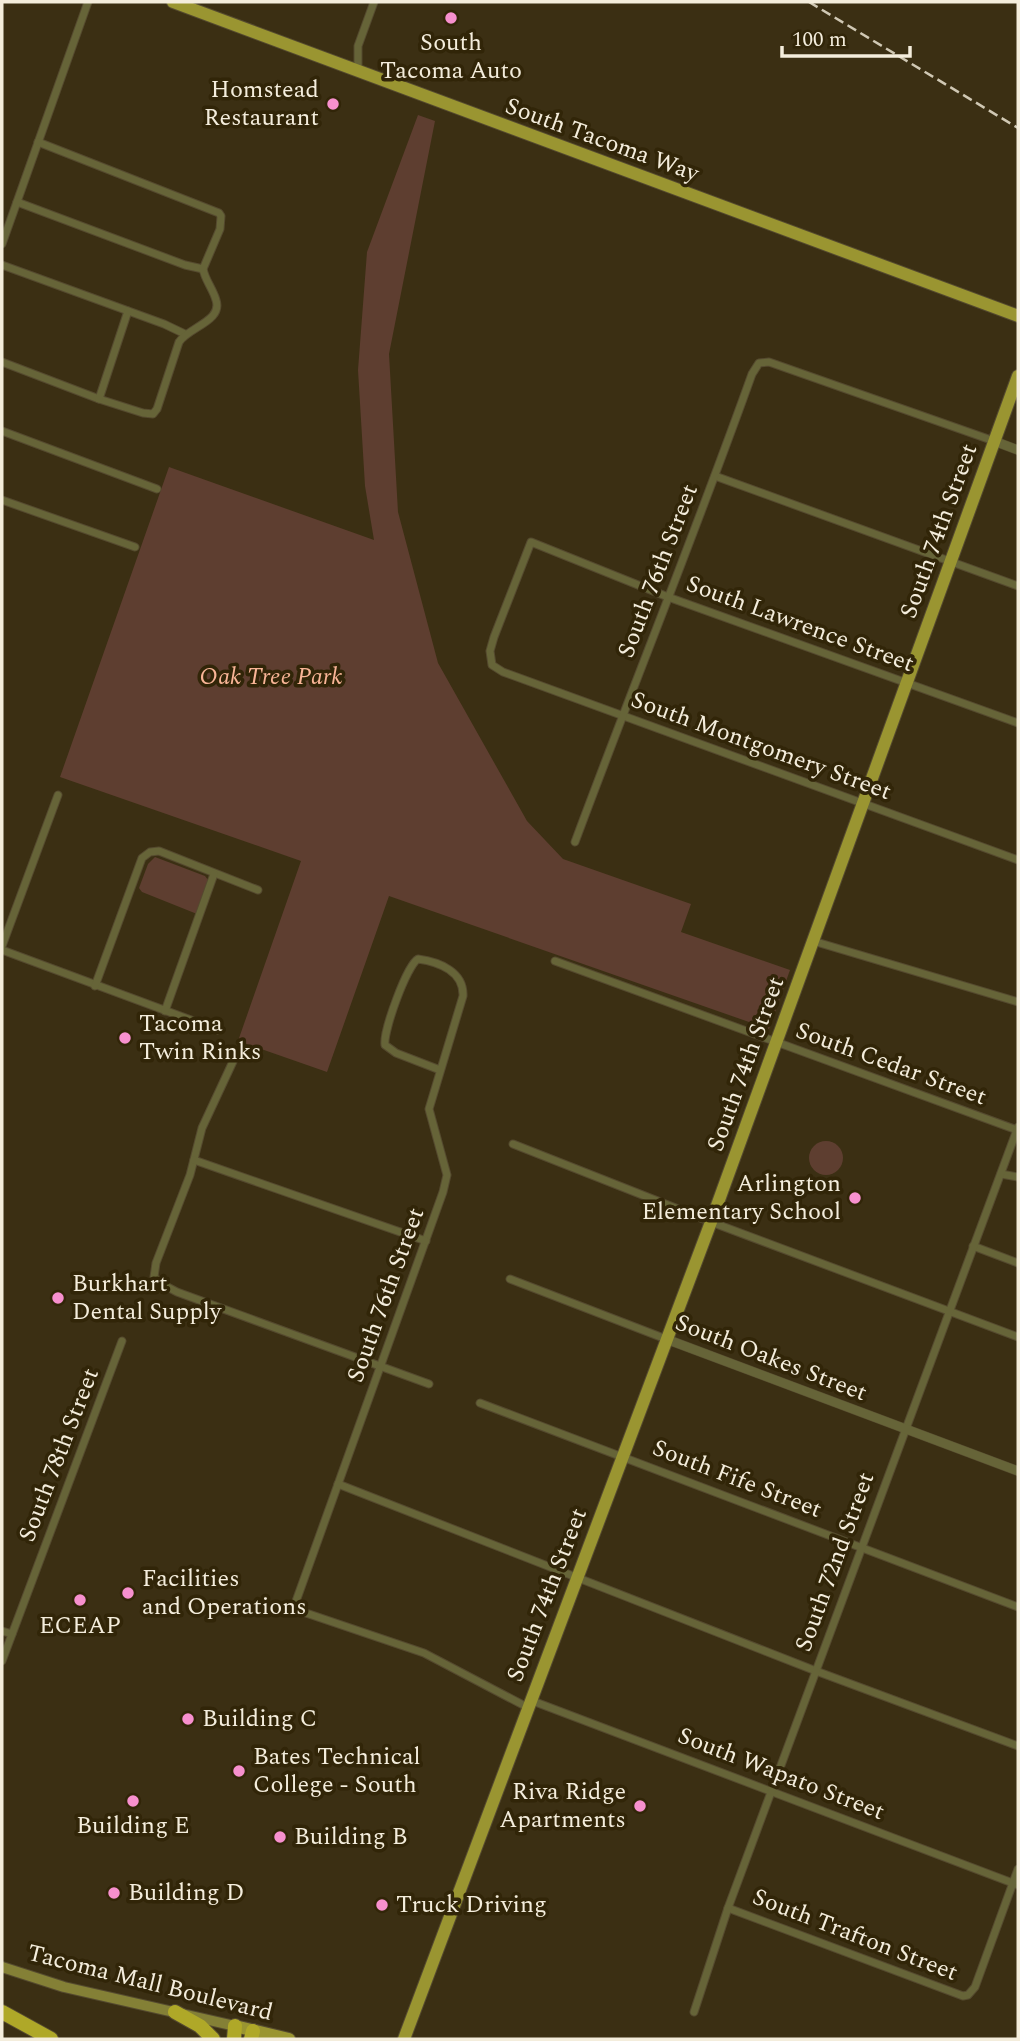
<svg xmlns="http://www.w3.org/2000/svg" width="1020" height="2041" font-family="Spectral,serif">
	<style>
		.green { fill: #5e3e30 }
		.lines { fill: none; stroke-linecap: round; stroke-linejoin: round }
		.minor-casing { stroke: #554a2f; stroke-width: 9 }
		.tertiary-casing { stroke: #554a2f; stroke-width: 10 }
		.secondary-casing { stroke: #554a2f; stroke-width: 12 }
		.primary-casing { stroke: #554a2f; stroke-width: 14 }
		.motorway-casing { stroke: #554a2f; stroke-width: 16 }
		.minor { stroke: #666438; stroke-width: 7 }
		.tertiary { stroke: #666438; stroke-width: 9 }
		.secondary { stroke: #848036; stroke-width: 10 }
		.primary { stroke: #9a9531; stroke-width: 12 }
		.motorway { stroke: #afa828; stroke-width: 14 }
		.rail { stroke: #d0c8b4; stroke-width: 2.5; stroke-dasharray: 10 5; stroke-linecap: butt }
		.poi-dot { fill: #f790ce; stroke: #312508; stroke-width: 2.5 }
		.labels { text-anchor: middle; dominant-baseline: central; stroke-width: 7; stroke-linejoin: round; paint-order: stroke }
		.poi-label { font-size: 24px; fill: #f4eddc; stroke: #312508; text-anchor: start }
		.street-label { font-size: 24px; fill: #f4eddc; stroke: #312508 }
		.park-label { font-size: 24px; font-style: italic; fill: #f9b597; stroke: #312508 }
	</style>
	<rect width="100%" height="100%" fill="#3b2f13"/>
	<g class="green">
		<path d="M 418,115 L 435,121 L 389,354 L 398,512 L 438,663 L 527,821 L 563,859 L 691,904 L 681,932 L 790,970 L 769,1029 L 389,896 L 327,1072 L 238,1041 L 301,861 L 60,777 L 169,467 L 374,540 L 365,486 L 358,370 L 367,252 Z"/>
		<path d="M 155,857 L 205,876 L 208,880 L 197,914 L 142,892 L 139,888 L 148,864 Z"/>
		<circle cx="826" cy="1158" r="17"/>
	</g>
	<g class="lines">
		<defs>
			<g id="minor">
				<path d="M 358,71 L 358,46 L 374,2"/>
				<path d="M 17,202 L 185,265 L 203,269"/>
				<path d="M 2,244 L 88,2"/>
				<path d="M 2,265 L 164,324 L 185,334"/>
				<path d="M 2,362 L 99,399 L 143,413 L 153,414 L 157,409 L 179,342 C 189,327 223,321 216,300 C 213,289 205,280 203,269 L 220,229 L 221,216 L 219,213 L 38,142"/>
				<path d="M 99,399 L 128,311"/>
				<path d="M 2,431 L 157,489"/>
				<path d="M 715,476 L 1018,586"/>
				<path d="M 2,500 L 135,547"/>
				<path d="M 1018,723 L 668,597 L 531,542 L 494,637 L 490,651 L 492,665 L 503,672 L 1018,860"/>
				<path d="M 575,842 C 633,686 696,531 752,374 L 759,363 L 769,362 L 994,441"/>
				<path d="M 813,941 L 1018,1002"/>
				<path d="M 2,946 L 58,795"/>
				<path d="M 2,950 L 218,1030"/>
				<path d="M 555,961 L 1017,1130"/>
				<path d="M 95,986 L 142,858 L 150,852 L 159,851 L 258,890"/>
				<path d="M 165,1011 L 214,874"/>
				<path d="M 236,1055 L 202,1128 L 190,1175 L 156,1263 L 154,1277 L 162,1284 L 177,1292 L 429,1384"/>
				<path d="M 440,1070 L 396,1053 L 385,1045 C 383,1031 407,965 418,959 C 440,962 464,972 463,996 L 429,1109 L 447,1175 L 443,1192 L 295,1604 L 298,1610 L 306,1613 L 424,1653 L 527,1707"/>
				<path d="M 513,1144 L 711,1222 L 1018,1337"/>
				<path d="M 194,1160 L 426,1241"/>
				<path d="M 1001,1174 L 1018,1177"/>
				<path d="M 973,1246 L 1018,1263"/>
				<path d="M 510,1279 L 666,1339"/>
				<path d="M 480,1403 L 1018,1607"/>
				<path d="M 338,1484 L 816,1671 L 1018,1746"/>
				<path d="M 2,1631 L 12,1634"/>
				<path d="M 2,1661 L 122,1341"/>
				<path d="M 530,1700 L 1018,1885"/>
				<path d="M 728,1908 L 963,1996 L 968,1995 L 975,1987 L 1018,1869"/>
				<path d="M 694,2012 L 728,1908 L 1018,1127"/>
			</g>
			<g id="tertiary">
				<path d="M 994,441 L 1018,450"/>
				<path d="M 666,1339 L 1018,1471"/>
			</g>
			<path id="secondary" d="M 2,1967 L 64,1987 L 235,2026"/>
			<g id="primary">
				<path d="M 173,2 L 1018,316"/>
				<path d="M 235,2026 L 289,2039"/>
				<path d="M 404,2039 L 711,1222 L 1018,376"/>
			</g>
			<g id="motorway">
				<path d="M 2,2012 L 51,2039"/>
				<path d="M 175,2012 L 200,2026 L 213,2039"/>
				<path d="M 234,2039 L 235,2026"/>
				<path d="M 251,2039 L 253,2031"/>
			</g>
		</defs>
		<use href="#minor" class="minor-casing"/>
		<use href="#tertiary" class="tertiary-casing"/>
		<use href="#secondary" class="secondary-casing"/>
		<use href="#primary" class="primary-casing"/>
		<use href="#motorway" class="motorway-casing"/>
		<use href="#minor" class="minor"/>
		<use href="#tertiary" class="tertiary"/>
		<use href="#secondary" class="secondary"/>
		<use href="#primary" class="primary"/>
		<use href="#motorway" class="motorway"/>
		<path class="rail" d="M 809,2 L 1018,128"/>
	</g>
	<g class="poi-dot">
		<circle cx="451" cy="18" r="7"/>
		<circle cx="333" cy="104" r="7"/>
		<circle cx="125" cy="1038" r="7"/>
		<circle cx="855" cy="1198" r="7"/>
		<circle cx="58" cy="1298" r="7"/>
		<circle cx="128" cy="1593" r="7"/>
		<circle cx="80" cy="1600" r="7"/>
		<circle cx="188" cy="1719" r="7"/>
		<circle cx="239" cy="1771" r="7"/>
		<circle cx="133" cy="1801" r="7"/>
		<circle cx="640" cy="1806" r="7"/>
		<circle cx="280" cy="1837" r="7"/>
		<circle cx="114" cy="1893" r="7"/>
		<circle cx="382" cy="1905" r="7"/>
	</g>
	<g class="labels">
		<g class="poi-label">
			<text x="451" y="43" text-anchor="middle">South<tspan x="451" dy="28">Tacoma Auto</tspan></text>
			<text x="319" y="90" text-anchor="end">Homstead<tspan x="319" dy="28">Restaurant</tspan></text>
			<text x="139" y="1024">Tacoma<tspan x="139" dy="28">Twin Rinks</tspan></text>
			<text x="841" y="1184" text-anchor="end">Arlington<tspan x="841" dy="28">Elementary School</tspan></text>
			<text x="72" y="1284">Burkhart<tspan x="72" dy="28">Dental Supply</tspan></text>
			<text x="142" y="1579">Facilities<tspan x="142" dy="28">and Operations</tspan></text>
			<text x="80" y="1626" text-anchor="middle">ECEAP</text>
			<text x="202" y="1719">Building C</text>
			<text x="253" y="1757">Bates Technical<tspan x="253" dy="28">College - South</tspan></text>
			<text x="626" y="1792" text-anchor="end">Riva Ridge<tspan x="626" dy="28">Apartments</tspan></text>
			<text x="133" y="1826" text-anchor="middle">Building E</text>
			<text x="294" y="1837">Building B</text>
			<text x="128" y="1893">Building D</text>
			<text x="396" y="1905">Truck Driving</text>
		</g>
		<g class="street-label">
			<text transform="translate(602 140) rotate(20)">South Tacoma Way</text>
			<text transform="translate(939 531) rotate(-70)">South 74th Street</text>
			<text transform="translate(658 571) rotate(-69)">South 76th Street</text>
			<text transform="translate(800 624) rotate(20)">South Lawrence Street</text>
			<text transform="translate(761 746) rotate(20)">South Montgomery Street</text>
			<text transform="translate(746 1064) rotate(-70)">South 74th Street</text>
			<text transform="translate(891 1064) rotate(20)">South Cedar Street</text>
			<text transform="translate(386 1295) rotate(-70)">South 76th Street</text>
			<text transform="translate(771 1358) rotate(21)">South Oakes Street</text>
			<text transform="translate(59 1455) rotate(-69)">South 78th Street</text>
			<text transform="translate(737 1479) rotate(21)">South Fife Street</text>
			<text transform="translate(835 1562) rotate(-70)">South 72nd Street</text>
			<text transform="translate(547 1595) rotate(-69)">South 74th Street</text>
			<text transform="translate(781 1774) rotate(21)">South Wapato Street</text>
			<text transform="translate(855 1935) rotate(21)">South Trafton Street</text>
			<text transform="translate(150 1983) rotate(14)">Tacoma Mall Boulevard</text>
		</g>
		<g class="park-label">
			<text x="271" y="677">Oak Tree Park</text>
		</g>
	</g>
	<rect width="1020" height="2041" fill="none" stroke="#f4eddc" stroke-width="7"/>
	<path d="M782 46v10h128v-10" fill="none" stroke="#f4eddc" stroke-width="3.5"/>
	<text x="792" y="46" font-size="21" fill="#f4eddc" stroke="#312508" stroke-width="5" paint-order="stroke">100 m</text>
</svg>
